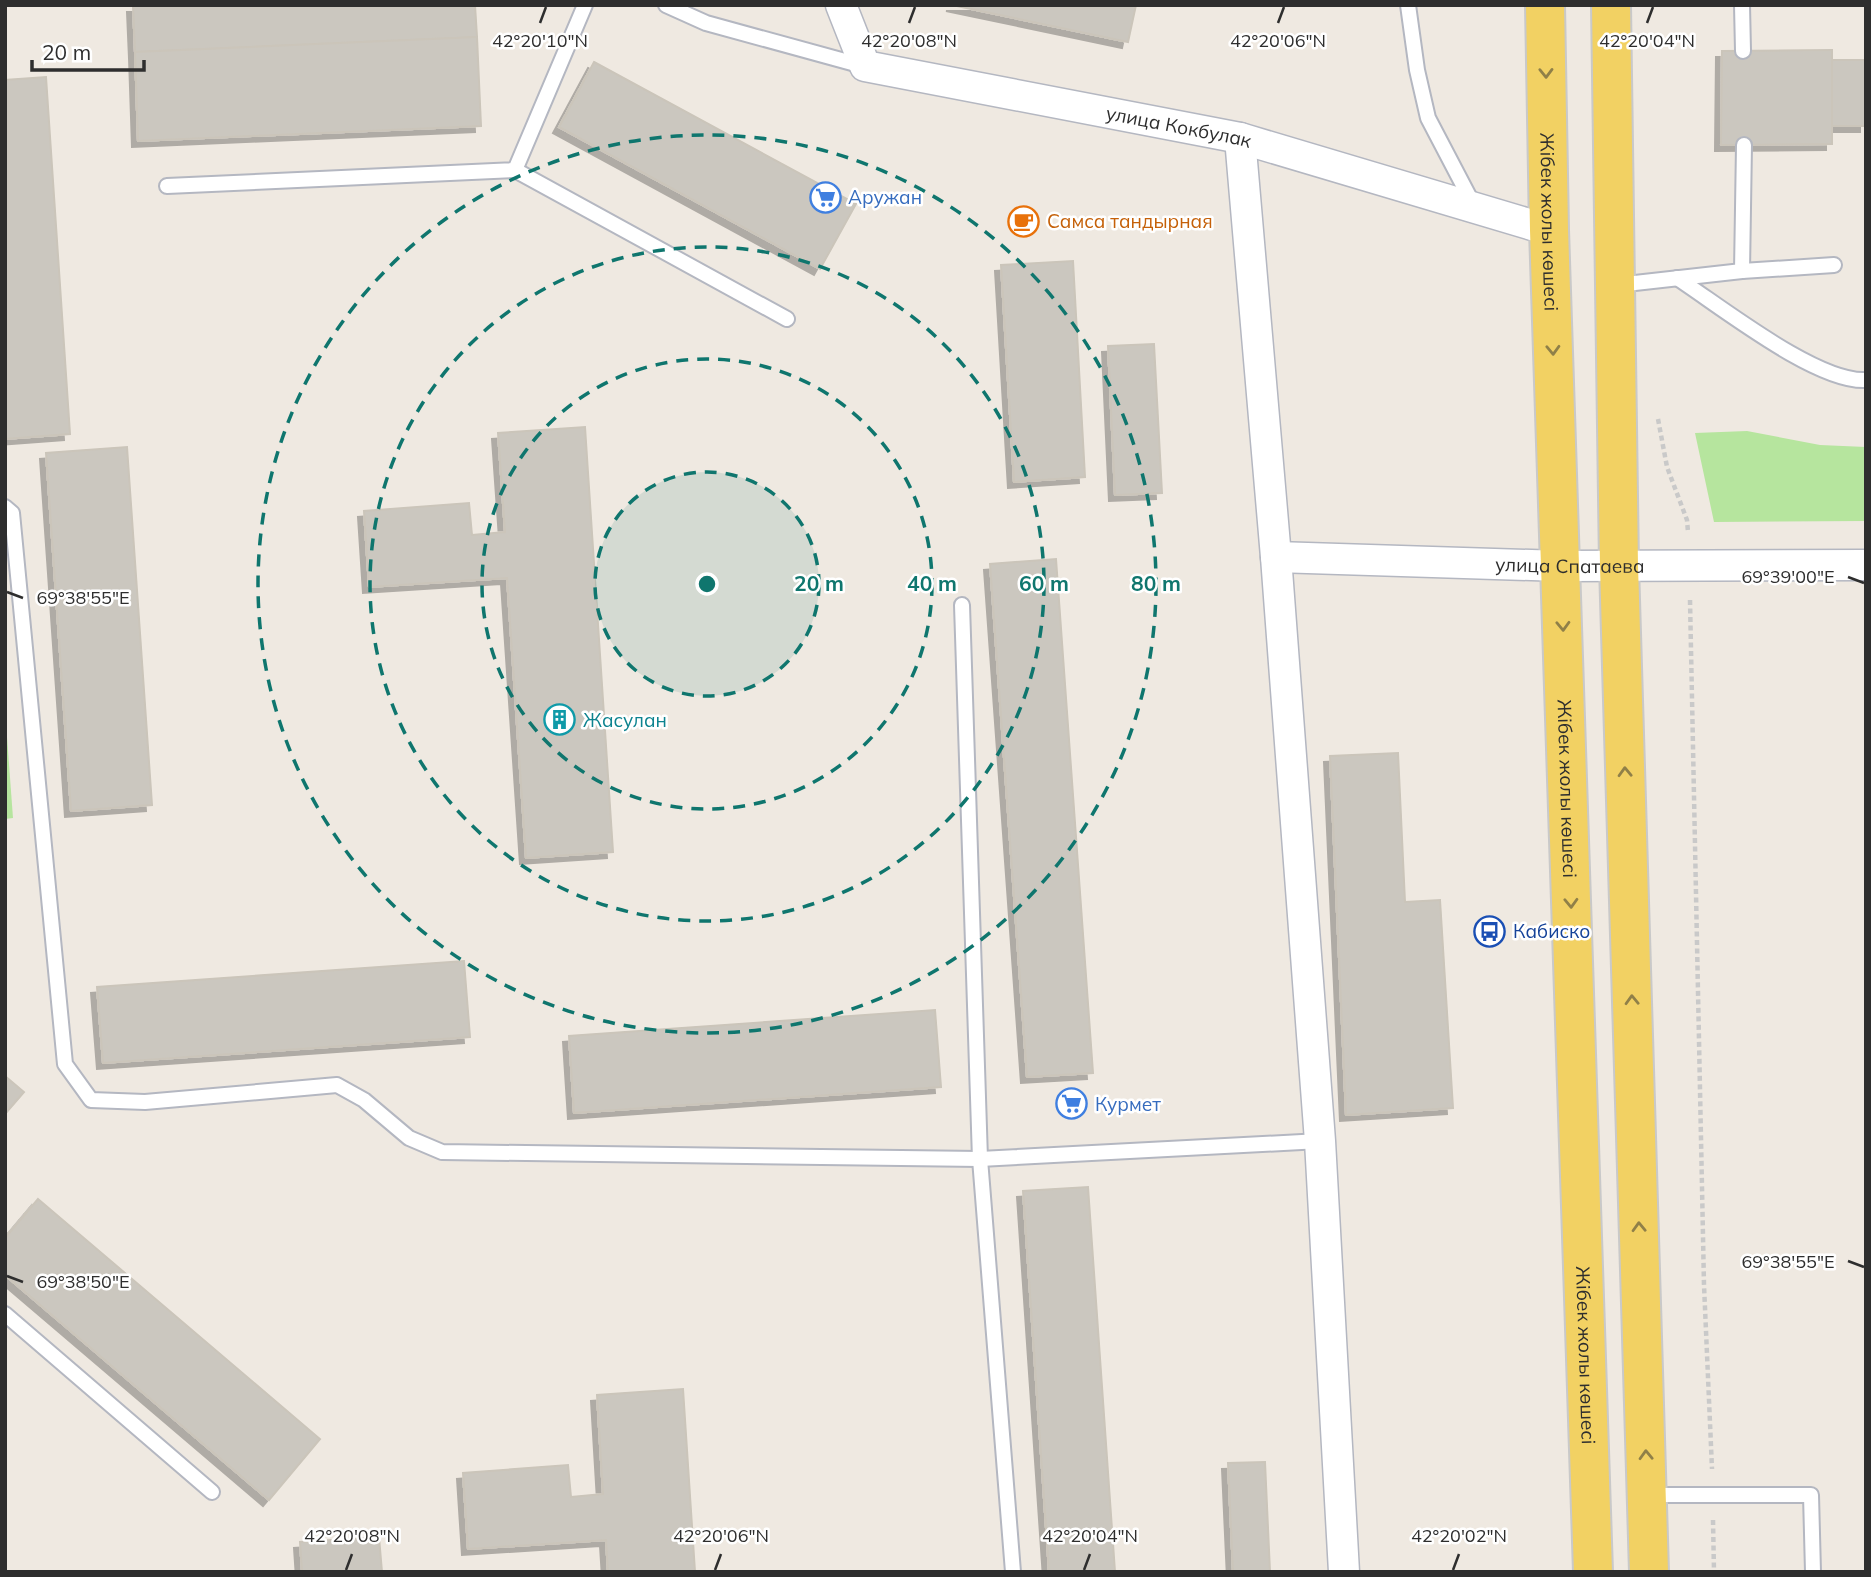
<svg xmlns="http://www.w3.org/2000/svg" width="1871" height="1577" font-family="Mulish,sans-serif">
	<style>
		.green { fill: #b6e59e }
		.building { fill: #cbc7bf; stroke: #cbc5ba; stroke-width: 2; filter: url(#shadow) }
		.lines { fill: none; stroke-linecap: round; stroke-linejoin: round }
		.lane-casing { stroke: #b4b7c1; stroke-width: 18 }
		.street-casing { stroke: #b4b7c1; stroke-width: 33 }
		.primary-casing { stroke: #c9c9c9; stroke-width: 42 }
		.path { stroke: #c9c9c9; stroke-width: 4.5; stroke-dasharray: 5 3.5; stroke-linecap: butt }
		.lane { stroke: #fff; stroke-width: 14 }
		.street { stroke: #fff; stroke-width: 30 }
		.primary { stroke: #f2d163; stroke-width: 38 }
		.oneway { stroke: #908048 }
		.ticks { fill: none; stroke: #2e2e2e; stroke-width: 2.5 }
		.ring { fill: none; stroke: #0f766e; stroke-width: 3.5; stroke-dasharray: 12 9 }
		.labels { text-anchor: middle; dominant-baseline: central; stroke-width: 5; stroke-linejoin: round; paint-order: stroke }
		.street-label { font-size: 19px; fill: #2e2e2e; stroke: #fff }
		.shop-label { font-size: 19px; fill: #366cbe; stroke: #fff; text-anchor: start }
		.food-label { font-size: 19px; fill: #c56008; stroke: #fff; text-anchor: start }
		.culture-label { font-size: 19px; fill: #0d838f; stroke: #fff; text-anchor: start }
		.transit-label { font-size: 19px; fill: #164399; stroke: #fff; text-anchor: start }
		.ticks-label { font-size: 18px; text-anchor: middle; fill: #2e2e2e; stroke: #fff; stroke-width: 5; stroke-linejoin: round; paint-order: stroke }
		.centre { fill: #0f766e; stroke: #fff; stroke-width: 3.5 }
		.ring-label { font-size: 21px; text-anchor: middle; font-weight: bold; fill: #0f766e; stroke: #fff; stroke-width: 5; stroke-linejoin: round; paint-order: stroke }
	</style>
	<defs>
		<filter id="shadow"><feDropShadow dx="-6" dy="6" stdDeviation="0" flood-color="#0004"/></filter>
	</defs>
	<rect width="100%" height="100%" fill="#efe9e1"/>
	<g class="green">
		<path d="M 1747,431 L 1820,445 L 1866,447 L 1866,521 L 1714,522 L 1695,433 Z"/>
		<path d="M 5,710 L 13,818 L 5,819 Z"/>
	</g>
	<g class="building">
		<path d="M 475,5 L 477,37 L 135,52 L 133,6 Z"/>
		<path d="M 952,5 L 1136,5 L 1128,42 Z"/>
		<path d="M 477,37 L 481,126 L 138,141 L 135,52 Z"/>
		<path d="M 1832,50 L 1832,144 L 1721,145 L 1722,51 Z"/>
		<rect x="1832" y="60" width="34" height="66"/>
		<path d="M 594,62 L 856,204 L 820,269 L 559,127 Z"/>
		<path d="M 46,77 L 70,434 L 5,439 L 5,80 Z"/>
		<path d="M 1073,261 L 1085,477 L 1014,482 L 1001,265 Z"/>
		<path d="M 1154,344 L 1162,493 L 1115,495 L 1108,346 Z"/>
		<path d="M 585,427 L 613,852 L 526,858 L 507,578 L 369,587 L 364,511 L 469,503 L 472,535 L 505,532 L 498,433 Z"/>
		<path d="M 127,447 L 152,805 L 71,811 L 46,453 Z"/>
		<path d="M 1056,559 L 1093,1073 L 1027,1077 L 990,564 Z"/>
		<path d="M 1398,753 L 1405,902 L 1440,900 L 1453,1108 L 1346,1115 L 1330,756 Z"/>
		<path d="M 464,961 L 470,1037 L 103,1063 L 97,987 Z"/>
		<path d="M 935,1010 L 941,1087 L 574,1113 L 569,1036 Z"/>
		<path d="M 5,1076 L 24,1092 L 5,1114 Z"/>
		<path d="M 1088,1187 L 1115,1572 L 1049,1572 L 1023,1191 Z"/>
		<path d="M 38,1199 L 320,1439 L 269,1500 L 5,1275 L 5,1238 Z"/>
		<path d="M 683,1389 L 695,1572 L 608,1572 L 606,1540 L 468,1549 L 463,1473 L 568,1465 L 571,1497 L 603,1494 L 597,1395 Z"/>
		<path d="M 1265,1462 L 1270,1572 L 1233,1572 L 1228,1463 Z"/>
		<path d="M 379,1537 L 382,1572 L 302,1572 L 300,1542 Z"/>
	</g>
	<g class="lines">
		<defs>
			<g id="lane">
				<path d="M 666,5 L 706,23 L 863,66"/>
				<path d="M 1408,5 L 1417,70 L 1428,118 L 1473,204"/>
				<path d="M 1742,5 L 1743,51"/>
				<path d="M 515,170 L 787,319"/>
				<path d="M 167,186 L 515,170 L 585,5"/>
				<path d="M 1742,271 L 1834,265"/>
				<path d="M 1677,278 C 1720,306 1817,383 1866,380"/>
				<path d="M 1617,285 L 1742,271 L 1744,145"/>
				<path d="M 5,507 L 12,513 L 65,1064 L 91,1100 L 145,1102 L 337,1085 L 364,1100 L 409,1138 L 442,1152 L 980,1159 L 1320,1141"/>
				<path d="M 962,605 L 980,1159 L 1013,1572"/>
				<path d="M 5,1314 L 212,1492"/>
				<path d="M 1647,1495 L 1811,1495 L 1813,1572"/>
			</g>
			<g id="street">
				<path id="s1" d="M 841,5 L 865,66 L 1240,138 L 1549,230"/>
				<path d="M 1240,138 L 1276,557 L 1320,1141 L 1344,1572"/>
				<path id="s2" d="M 1276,557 L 1561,566 L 1866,565"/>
			</g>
			<g id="primary">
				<path id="s3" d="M 1545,5 L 1549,230 L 1593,1572"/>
				<path d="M 1611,5 L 1619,566 L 1649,1572"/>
			</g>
		</defs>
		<use href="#lane" class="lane-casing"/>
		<use href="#street" class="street-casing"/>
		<use href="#primary" class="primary-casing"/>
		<g class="path">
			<path d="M 1658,419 L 1667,467 L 1687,520 L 1688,532"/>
			<path d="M 1690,600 L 1704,1285 L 1712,1469"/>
			<path d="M 1713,1520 L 1714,1572"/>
		</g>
		<use href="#lane" class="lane"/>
		<use href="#street" class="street"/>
		<use href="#primary" class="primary"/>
	</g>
	<defs><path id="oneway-chevron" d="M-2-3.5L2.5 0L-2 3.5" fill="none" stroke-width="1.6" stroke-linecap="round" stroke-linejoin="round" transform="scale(1.75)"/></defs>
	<g class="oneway">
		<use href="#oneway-chevron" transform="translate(1546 73) rotate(89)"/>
		<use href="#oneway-chevron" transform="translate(1553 350) rotate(88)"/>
		<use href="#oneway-chevron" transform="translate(1563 626) rotate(88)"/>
		<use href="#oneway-chevron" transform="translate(1625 772) rotate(-92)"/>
		<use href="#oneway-chevron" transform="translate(1571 903) rotate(88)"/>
		<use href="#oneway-chevron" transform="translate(1632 1000) rotate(-92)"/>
		<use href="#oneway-chevron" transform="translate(1639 1227) rotate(-92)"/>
		<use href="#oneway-chevron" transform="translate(1646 1455) rotate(-92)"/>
	</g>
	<path class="ticks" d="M 540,23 L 546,7M 909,23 L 915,7M 1278,23 L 1284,7M 1647,23 L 1653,7M 1848,577 L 1864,583M 7,592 L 23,598M 1848,1261 L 1864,1267M 7,1276 L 23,1282M 346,1570 L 352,1554M 715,1570 L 721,1554M 1084,1570 L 1090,1554M 1453,1570 L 1459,1554"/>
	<circle cx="707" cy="584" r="112" fill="#0f766e" fill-opacity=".12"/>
	<g class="ring">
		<circle cx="707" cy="584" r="112"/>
		<circle cx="707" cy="584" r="225"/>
		<circle cx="707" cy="584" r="337"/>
		<circle cx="707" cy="584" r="449"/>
	</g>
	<defs>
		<symbol id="supermarket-ring" viewBox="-11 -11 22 22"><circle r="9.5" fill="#fff" stroke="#3f7fe0" stroke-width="1.5"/><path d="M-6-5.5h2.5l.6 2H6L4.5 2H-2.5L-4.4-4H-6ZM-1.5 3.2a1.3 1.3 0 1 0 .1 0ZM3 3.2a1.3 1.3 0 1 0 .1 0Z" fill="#3f7fe0"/></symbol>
		<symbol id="cafe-ring" viewBox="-11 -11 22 22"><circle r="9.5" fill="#fff" stroke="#e8710a" stroke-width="1.5"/><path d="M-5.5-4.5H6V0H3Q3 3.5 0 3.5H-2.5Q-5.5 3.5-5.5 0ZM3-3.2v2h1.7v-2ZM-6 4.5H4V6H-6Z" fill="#e8710a"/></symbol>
		<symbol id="building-ring" viewBox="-11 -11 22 22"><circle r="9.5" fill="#fff" stroke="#0f9aa8" stroke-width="1.5"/><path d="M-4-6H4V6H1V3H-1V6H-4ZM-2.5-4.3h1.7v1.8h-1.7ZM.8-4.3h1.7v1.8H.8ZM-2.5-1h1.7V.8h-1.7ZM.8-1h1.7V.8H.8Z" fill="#0f9aa8"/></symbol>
		<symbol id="bus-ring" viewBox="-11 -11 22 22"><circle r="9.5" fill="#fff" stroke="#1a4fb4" stroke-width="1.5"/><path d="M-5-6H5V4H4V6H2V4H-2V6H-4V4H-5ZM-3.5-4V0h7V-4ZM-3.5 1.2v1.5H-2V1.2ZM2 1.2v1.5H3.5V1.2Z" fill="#1a4fb4"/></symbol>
	</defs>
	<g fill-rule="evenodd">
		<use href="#supermarket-ring" x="808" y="180" width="35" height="35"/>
		<use href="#cafe-ring" x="1006" y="204" width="35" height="35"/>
		<use href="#building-ring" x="542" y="702" width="35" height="35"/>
		<use href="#bus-ring" x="1472" y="914" width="35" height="35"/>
		<use href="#supermarket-ring" x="1054" y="1086" width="35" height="35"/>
	</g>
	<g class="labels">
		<g class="street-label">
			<text stroke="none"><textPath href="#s1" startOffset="385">улица Кокбулак</textPath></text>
			<text stroke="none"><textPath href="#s3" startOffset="217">Жібек жолы көшесі</textPath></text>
			<text stroke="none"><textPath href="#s2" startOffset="294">улица Спатаева</textPath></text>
			<text stroke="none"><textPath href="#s3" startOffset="784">Жібек жолы көшесі</textPath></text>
			<text stroke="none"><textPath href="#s3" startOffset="1351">Жібек жолы көшесі</textPath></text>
		</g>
		<g class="shop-label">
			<text x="848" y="197">Аружан</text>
			<text x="1095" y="1104">Курмет</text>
		</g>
		<g class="food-label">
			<text x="1047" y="221">Самса тандырная</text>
		</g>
		<g class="culture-label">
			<text x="583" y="720">Жасулан</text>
		</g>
		<g class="transit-label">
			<text x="1513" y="931">Кабиско</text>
		</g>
	</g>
	<g class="ticks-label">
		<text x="540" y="47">42°20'10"N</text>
		<text x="909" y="47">42°20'08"N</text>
		<text x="1278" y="47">42°20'06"N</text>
		<text x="1647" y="47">42°20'04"N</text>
		<text x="1788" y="583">69°39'00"E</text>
		<text x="83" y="604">69°38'55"E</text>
		<text x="1788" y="1268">69°38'55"E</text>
		<text x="83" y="1288">69°38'50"E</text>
		<text x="352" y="1542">42°20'08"N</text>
		<text x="721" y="1542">42°20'06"N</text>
		<text x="1090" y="1542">42°20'04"N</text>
		<text x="1459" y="1542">42°20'02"N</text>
	</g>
	<circle cx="707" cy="584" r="10" class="centre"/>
	<g class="ring-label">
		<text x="819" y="591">20 m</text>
		<text x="932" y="591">40 m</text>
		<text x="1044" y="591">60 m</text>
		<text x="1156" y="591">80 m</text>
	</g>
	<rect width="1871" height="1577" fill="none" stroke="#2e2e2e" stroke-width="14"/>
	<path d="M32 60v10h112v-10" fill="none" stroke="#2e2e2e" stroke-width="3.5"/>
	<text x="42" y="60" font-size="21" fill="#2e2e2e" stroke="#ffffff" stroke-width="5" paint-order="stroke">20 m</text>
</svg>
